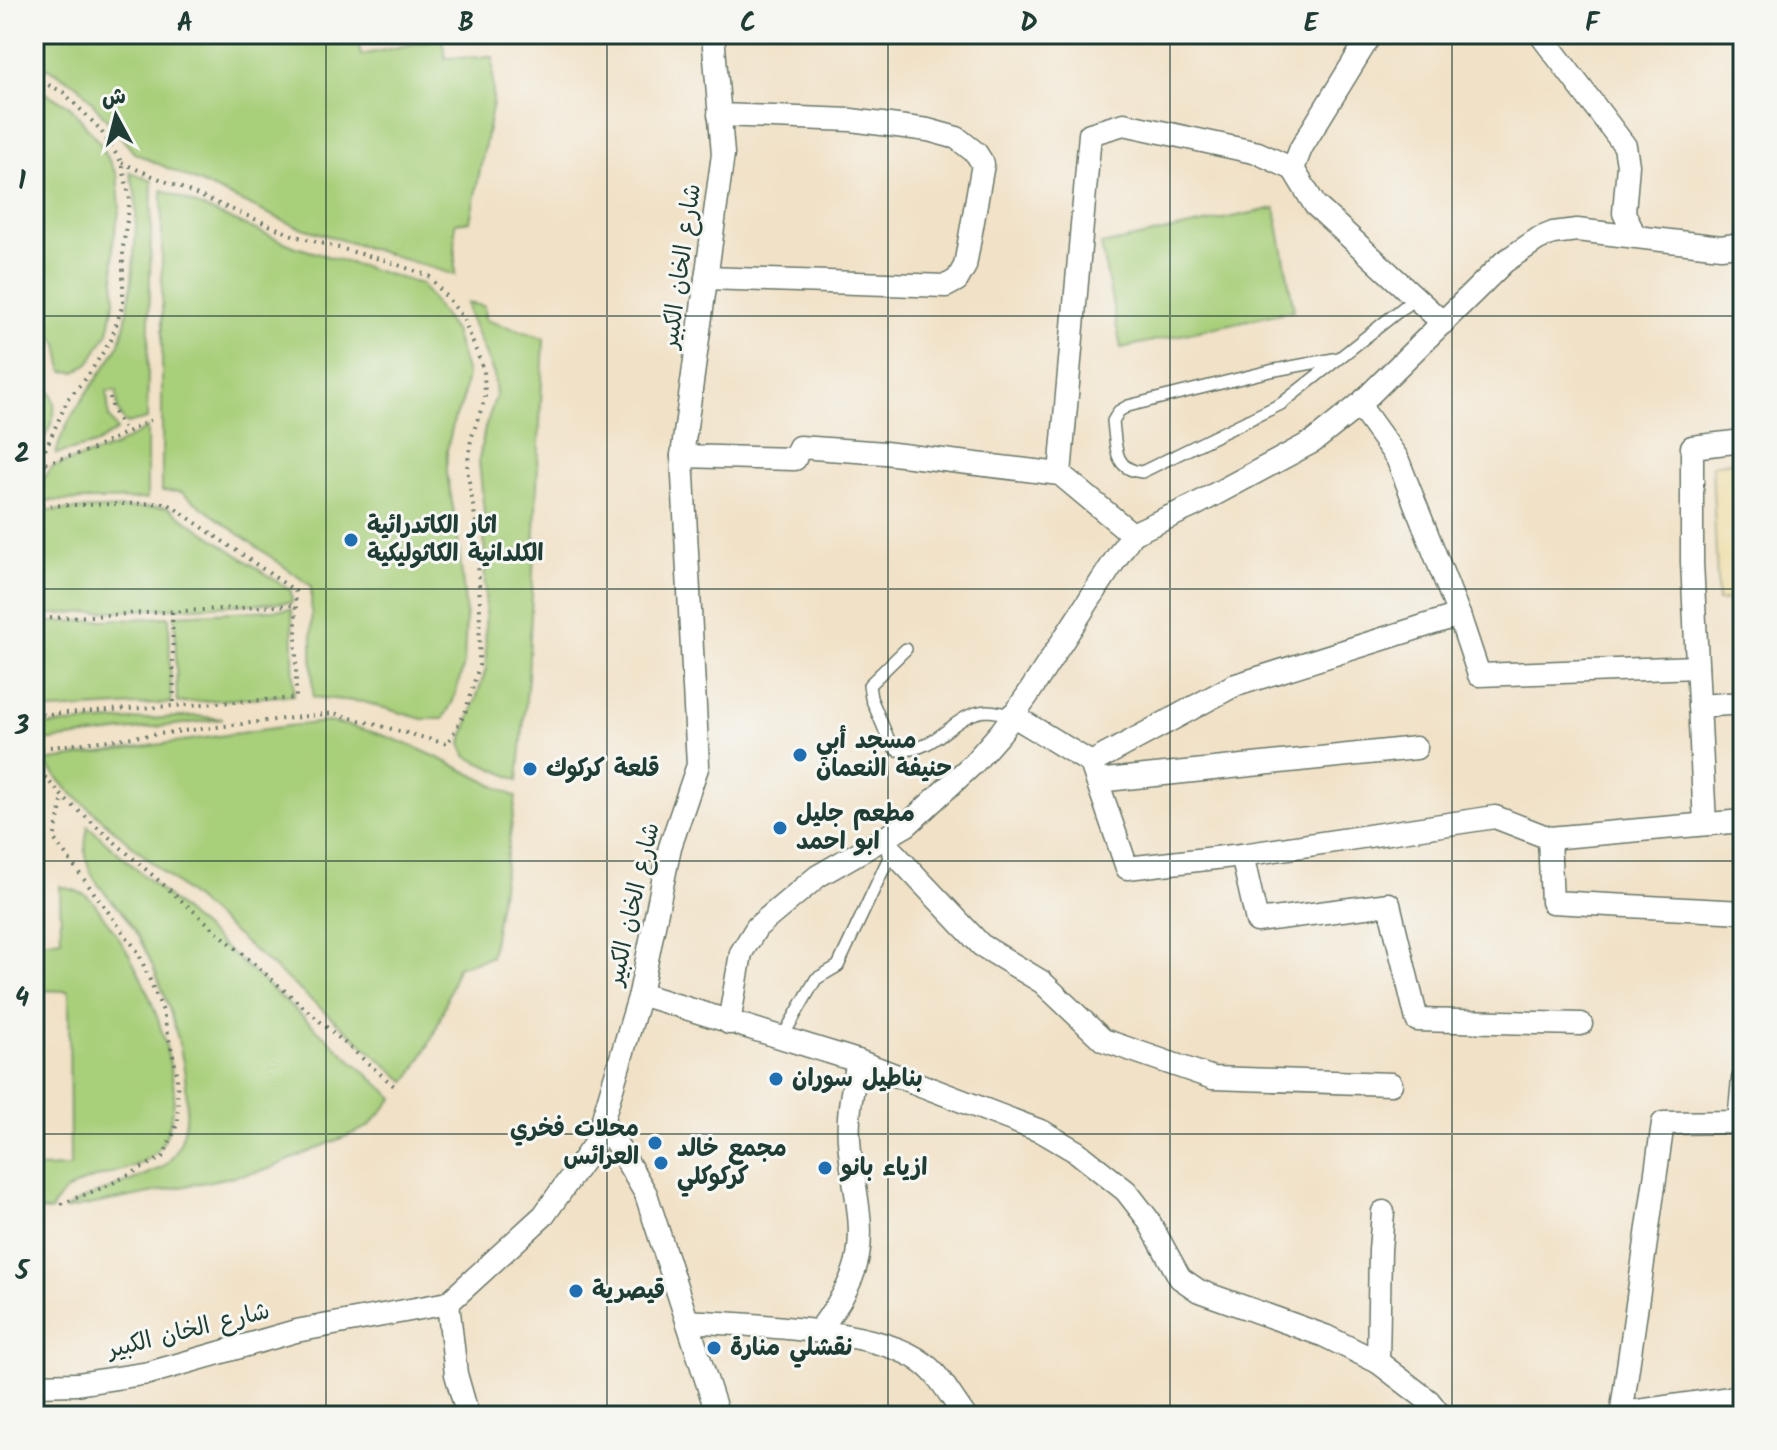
<svg xmlns="http://www.w3.org/2000/svg" width="1777" height="1450" font-family="Kalam,'Playpen Sans Arabic',sans-serif">
	<style>
		.green { fill: #a8cf7a; stroke: #648657; stroke-width: 2 }
		.sand { fill: #eeda9e; stroke: #868c69; stroke-width: 2 }
		.lines { fill: none; stroke-linecap: round; stroke-linejoin: round }
		.lane-casing { stroke: #687667; stroke-width: 14 }
		.street-casing { stroke: #687667; stroke-width: 25 }
		.secondary-casing { stroke: #687667; stroke-width: 35 }
		.path { stroke: #687667; stroke-width: 4; stroke-dasharray: 2 6; stroke-linecap: butt }
		.lane { stroke: #fff; stroke-width: 11 }
		.street { stroke: #fff; stroke-width: 22 }
		.secondary { stroke: #fff; stroke-width: 32 }
		.grid { fill: none; stroke: #1f3d34; stroke-width: 2; stroke-opacity: 0.55 }
		.poi-dot { fill: #1f6fb2; stroke: #f6f6f2; stroke-width: 3 }
		.labels { text-anchor: middle; dominant-baseline: central; stroke-width: 6; stroke-linejoin: round; paint-order: stroke }
		.street-label { font-size: 24px; fill: #1f3d34; stroke: #f6f6f2 }
		.poi-label { font-size: 24px; font-weight: bold; fill: #1f3d34; stroke: #f6f6f2; text-anchor: start }
		.neatline { fill: none; stroke: #1f3d34; stroke-width: 3 }
		.grid-label { font-size: 26px; text-anchor: middle; font-weight: bold; fill: #1f3d34 }
	</style>
	<rect width="100%" height="100%" fill="#f6f6f2"/>
	<filter id="ink" filterUnits="userSpaceOnUse"><feTurbulence type="fractalNoise" baseFrequency=".0125" numOctaves="2"/><feDisplacementMap in="SourceGraphic" scale="16" xChannelSelector="R" yChannelSelector="G"/><feConvolveMatrix kernelMatrix="1 2 1 2 8 2 1 2 1" color-interpolation-filters="sRGB"/></filter>
	<filter id="wash" filterUnits="userSpaceOnUse"><feTurbulence type="fractalNoise" baseFrequency=".006" numOctaves="4" result="noise"/><feDisplacementMap in="SourceGraphic" scale="32" xChannelSelector="R" yChannelSelector="G"/><feGaussianBlur stdDeviation="1.8" result="paint"/><feColorMatrix in="noise" values="0 0 0 0 0 0 0 0 0 0 0 0 0 0 0 0 0 1.4 0 .05"/><feComposite in="paint" operator="in"/></filter>
	<g filter="url(#wash)">
		<rect width="100%" height="100%" fill="#f1e1c6"/>
		<g class="green">
			<path d="M 34,34 L 356,34 L 361,55 L 442,38 L 445,58 L 493,57 L 493,103 L 470,221 L 455,223 L 455,275 L 293,225 L 134,153 L 78,85 L 34,61 Z"/>
			<path d="M 34,87 L 70,106 L 99,142 L 117,175 L 120,207 L 113,243 L 115,299 L 108,332 L 90,362 L 76,372 L 63,371 L 58,344 L 34,313 Z"/>
			<path d="M 130,172 L 152,181 L 147,419 L 127,424 C 116,415 117,404 117,391 L 107,391 L 109,417 L 117,430 L 96,444 L 56,454 C 66,413 96,385 117,348 C 131,321 137,234 136,202 C 136,192 132,182 130,172 Z"/>
			<path d="M 162,190 L 296,247 L 421,284 L 454,331 L 467,374 L 462,403 L 454,420 L 447,450 L 447,474 L 457,530 L 466,614 L 464,664 L 453,701 L 443,719 L 422,719 L 364,702 L 313,697 L 311,586 L 181,492 L 162,491 Z"/>
			<path d="M 1275,208 L 1294,310 L 1121,348 L 1101,245 Z"/>
			<path d="M 467,303 L 484,306 L 485,320 L 544,338 L 528,678 L 518,780 L 467,757 L 461,744 L 486,669 L 484,513 L 479,460 L 485,428 L 496,396 L 494,375 L 468,312 Z"/>
			<path d="M 42,381 C 45,386 52,393 53,398 C 59,418 44,439 34,455 L 34,394 Z"/>
			<path d="M 147,428 L 147,499 L 42,501 L 42,481 L 52,467 L 114,447 Z"/>
			<path d="M 167,507 L 291,591 L 292,602 L 34,615 L 34,511 Z"/>
			<path d="M 292,609 L 294,695 L 177,703 L 175,615 Z"/>
			<path d="M 169,617 L 171,703 L 34,711 L 34,623 Z"/>
			<path d="M 196,716 L 223,719 L 34,742 L 34,726 Z"/>
			<path d="M 328,722 C 396,732 455,766 516,797 L 491,957 L 457,967 C 445,1008 432,1047 406,1082 L 67,789 L 44,761 L 288,726 Z"/>
			<path d="M 88,826 L 394,1098 L 368,1127 L 266,1170 L 64,1210 C 89,1193 120,1187 147,1174 C 152,1171 160,1169 164,1166 C 218,1120 163,975 132,926 C 108,889 76,879 88,826 Z"/>
			<path d="M 60,886 C 68,889 81,891 88,897 C 94,901 99,910 103,916 C 141,964 167,1029 174,1090 C 175,1103 170,1127 165,1138 C 147,1183 69,1165 51,1211 L 34,1210 L 34,1168 L 70,1167 L 69,991 L 34,990 L 34,943 L 61,939 Z"/>
		</g>
		<path class="sand" d="M 1743,460 L 1743,599 L 1718,601 L 1712,465 Z"/>
	</g>
	<g filter="url(#ink)">
		<g class="lines">
			<defs>
				<g id="lane">
					<path d="M 1339,358 L 1270,371 L 1128,406 L 1119,411 L 1113,421 C 1116,445 1113,470 1142,472 L 1281,404 L 1414,299"/>
					<path d="M 906,649 L 869,685 L 871,698 L 891,745 L 897,750 C 938,753 952,713 987,711 C 995,711 1004,714 1012,715"/>
					<path d="M 783,1036 L 816,979 L 838,966 L 892,851"/>
				</g>
				<g id="street">
					<path d="M 1371,34 L 1301,148 L 1293,169 L 1315,205 L 1443,323"/>
					<path d="M 1540,34 L 1625,146 L 1628,165 L 1624,213 L 1635,236"/>
					<path d="M 706,278 L 946,286 L 957,280 L 965,266 L 983,164 L 976,153 L 957,138 L 928,130 L 851,120 L 719,115"/>
					<path d="M 1359,405 L 1397,458 L 1459,615 L 1479,675 L 1697,667"/>
					<path d="M 682,456 L 795,459 L 799,447 L 885,453 L 1060,474 L 1132,534"/>
					<path d="M 1060,474 L 1090,134 L 1124,124 L 1258,153 L 1293,169"/>
					<path d="M 1699,706 L 1743,703"/>
					<path d="M 1012,715 L 1091,763 L 1127,868 L 1242,855 L 1495,817 L 1549,838 L 1743,821"/>
					<path d="M 1091,763 L 1233,686 L 1459,615"/>
					<path d="M 1097,781 L 1416,748"/>
					<path d="M 1705,824 L 1692,562 L 1692,447 L 1743,441"/>
					<path d="M 1549,838 L 1552,902 L 1743,912"/>
					<path d="M 893,852 L 981,945 L 1042,982 L 1103,1040 L 1213,1078 L 1391,1084"/>
					<path d="M 1242,855 L 1257,921 L 1389,904 L 1417,1020 L 1581,1024"/>
					<path d="M 640,994 L 858,1061 L 1043,1132 L 1077,1152 L 1126,1191 L 1147,1218 L 1180,1278 L 1199,1291 L 1325,1336 L 1378,1362 L 1429,1401 L 1441,1416"/>
					<path d="M 729,1023 L 741,953 L 757,927 L 818,876 L 907,825 L 973,764 L 1001,732 L 1027,696 L 1132,534 L 1193,506 L 1314,441 L 1359,405 L 1504,262 L 1538,239 L 1553,233 L 1577,230 L 1721,247 L 1743,244"/>
					<path d="M 603,1121 L 646,1194 L 718,1416"/>
					<path d="M 448,1303 L 456,1374 L 468,1416"/>
					<path d="M 687,1321 C 745,1325 879,1328 923,1363 C 940,1375 952,1399 965,1416"/>
					<path d="M 819,1331 C 835,1309 853,1284 858,1256 C 865,1218 851,1178 849,1140 C 847,1113 853,1087 858,1061"/>
					<path d="M 1378,1362 L 1380,1250 L 1383,1212"/>
					<path d="M 34,1385 L 77,1384 L 149,1373 L 296,1331 L 448,1303 L 544,1215 L 596,1142 L 640,994 L 670,847 L 698,765 L 682,456 L 723,154 L 713,34"/>
					<path d="M 1621,1416 L 1663,1123 L 1739,1122 L 1743,1079"/>
				</g>
				<path id="secondary" d="M 1637,1416 L 1743,1401"/>
			</defs>
			<use href="#lane" class="lane-casing"/>
			<use href="#street" class="street-casing"/>
			<use href="#secondary" class="secondary-casing"/>
			<g class="path">
				<path d="M 34,78 L 63,92 L 99,128 L 122,163 L 130,200 L 123,247 L 123,304 L 111,340 L 87,377 L 68,399 L 34,475"/>
				<path d="M 110,397 L 112,409 L 126,433"/>
				<path d="M 38,465 L 91,450 L 151,420"/>
				<path d="M 34,506 L 167,503 L 295,591 L 296,605 L 296,698 L 34,715"/>
				<path d="M 172,612 L 174,705"/>
				<path d="M 34,619 L 295,605"/>
				<path d="M 34,749 L 333,713 L 447,744 L 465,713 L 479,666 L 480,603 L 476,523 L 467,469 L 471,439 L 485,398 L 484,371 L 463,317 L 429,276 L 387,261 L 295,236 L 122,163"/>
				<path d="M 34,765 L 63,797 L 394,1086"/>
				<path d="M 61,1204 L 107,1186 L 163,1157 L 178,1122 L 177,1073 L 162,1009 L 138,952 L 54,839 L 63,797"/>
			</g>
			<use href="#lane" class="lane"/>
			<use href="#street" class="street"/>
			<use href="#secondary" class="secondary"/>
		</g>
	</g>
	<path class="grid" d="M 326,34 L 326,1416M 607,34 L 607,1416M 888,34 L 888,1416M 1170,34 L 1170,1416M 1452,34 L 1452,1416M 34,316 L 1743,316M 34,589 L 1743,589M 34,861 L 1743,861M 34,1134 L 1743,1134"/>
	<g class="poi-dot">
		<circle cx="351" cy="540" r="8"/>
		<circle cx="800" cy="755" r="8"/>
		<circle cx="530" cy="769" r="8"/>
		<circle cx="780" cy="828" r="8"/>
		<circle cx="776" cy="1079" r="8"/>
		<circle cx="655" cy="1143" r="8"/>
		<circle cx="661" cy="1163" r="8"/>
		<circle cx="825" cy="1168" r="8"/>
		<circle cx="576" cy="1291" r="8"/>
		<circle cx="714" cy="1348" r="8"/>
	</g>
	<g class="labels">
		<g class="street-label">
			<text transform="translate(682 266) rotate(-82)">شارع الخان الكبير</text>
			<text transform="translate(634 904) rotate(-77)">شارع الخان الكبير</text>
			<text transform="translate(189 1331) rotate(-14)">شارع الخان الكبير</text>
		</g>
		<g class="poi-label">
			<text x="367" y="526">اثار الكاتدرائية<tspan x="367" dy="28">الكلدانية الكاثوليكية</tspan></text>
			<text x="816" y="741">مسجد أبي<tspan x="816" dy="28">حنيفة النعمان</tspan></text>
			<text x="546" y="769">قلعة كركوك</text>
			<text x="796" y="814">مطعم جليل<tspan x="796" dy="28">ابو احمد</tspan></text>
			<text x="792" y="1079">بناطيل سوران</text>
			<text x="639" y="1129" text-anchor="end">محلات فخري<tspan x="639" dy="28">العرائس</tspan></text>
			<text x="677" y="1149">مجمع خالد<tspan x="677" dy="28">كركوكلي</tspan></text>
			<text x="841" y="1168">ازياء بانو</text>
			<text x="592" y="1291">قيصرية</text>
			<text x="730" y="1348">نقشلي منارة</text>
		</g>
	</g>
	<rect width="1777" height="1450" fill="none" stroke="#f6f6f2" stroke-width="88"/>
	<g transform="translate(116 116) rotate(353)" stroke="#f6f6f2" stroke-width="6" paint-order="stroke">
	<path d="M0-6L14 30L0 20L-14 30Z" fill="#1f3d34"/>
	<text y="-12" font-size="22" font-weight="bold" text-anchor="middle" fill="#1f3d34">ش</text>
	</g>
	<rect x="44" y="44" width="1689" height="1362" class="neatline"/>
	<g class="grid-label">
		<text x="185" y="31">A</text>
		<text x="466" y="31">B</text>
		<text x="748" y="31">C</text>
		<text x="1029" y="31">D</text>
		<text x="1311" y="31">E</text>
		<text x="1592" y="31">F</text>
		<text x="22" y="189">1</text>
		<text x="22" y="462">2</text>
		<text x="22" y="734">3</text>
		<text x="22" y="1006">4</text>
		<text x="22" y="1279">5</text>
	</g>
</svg>
